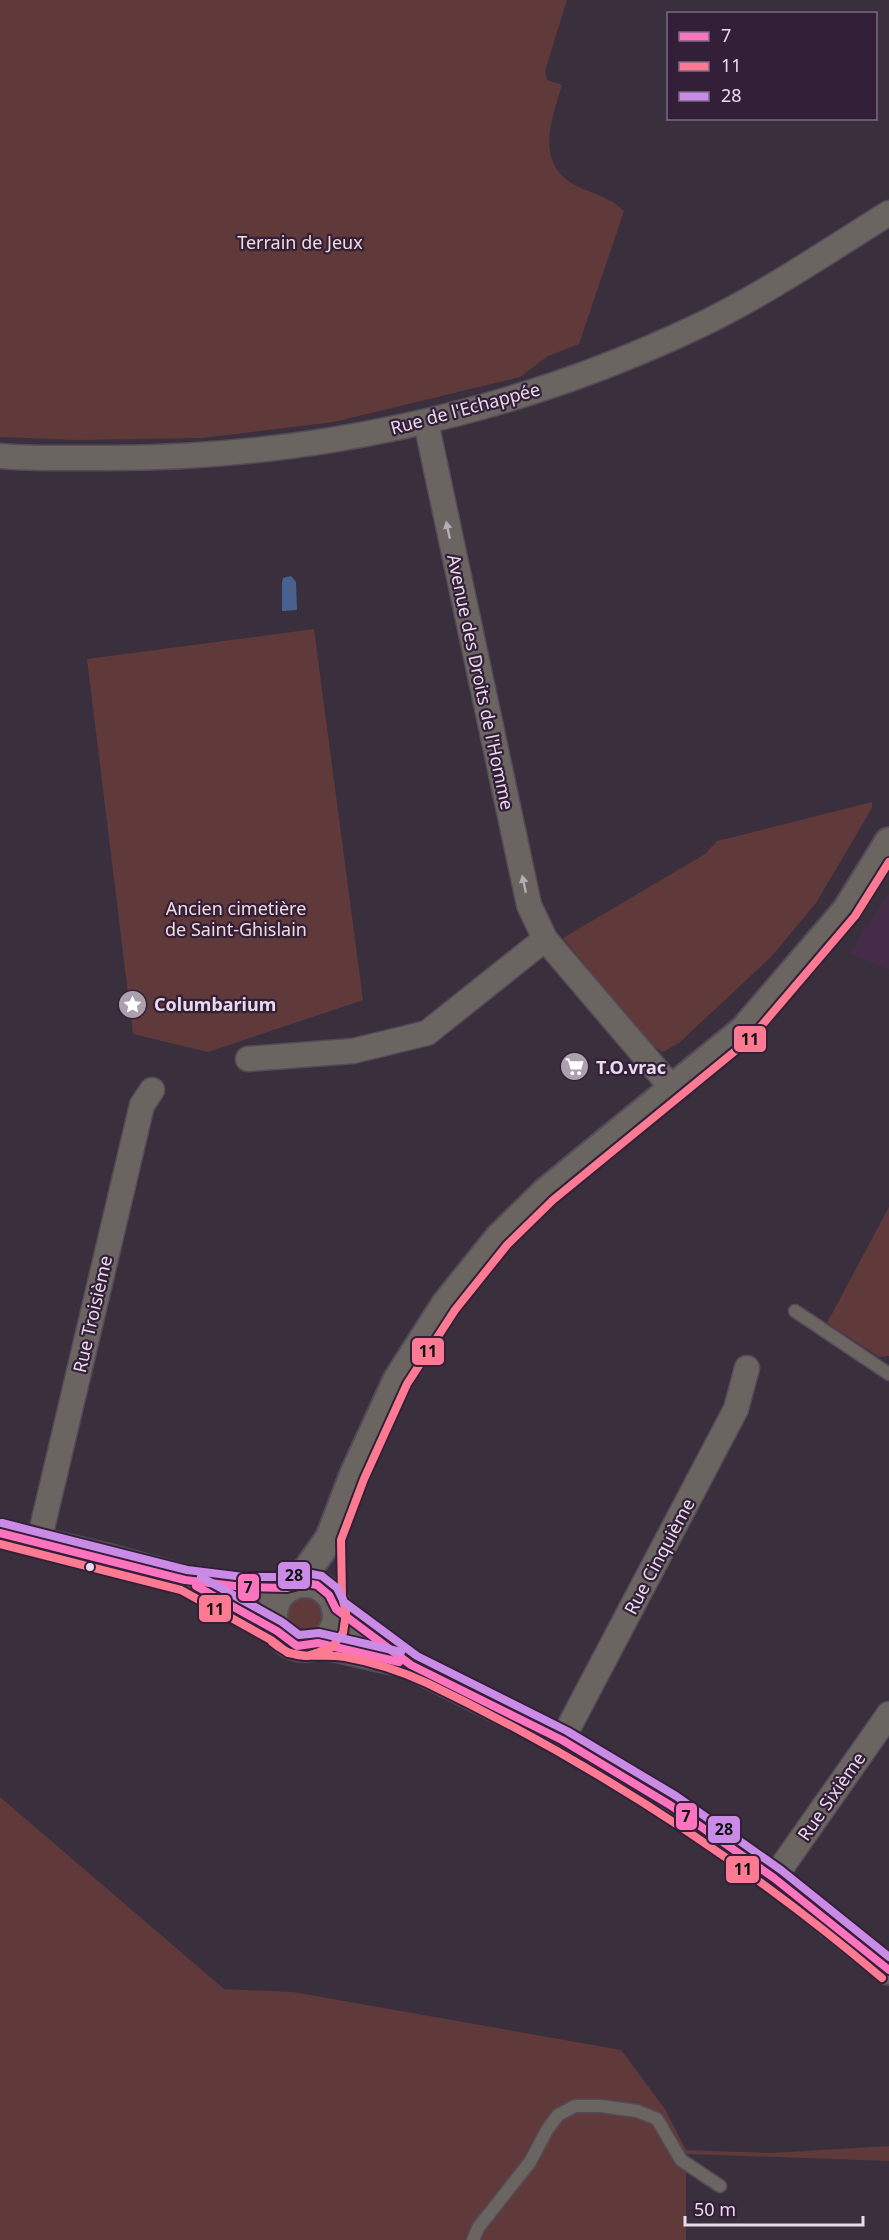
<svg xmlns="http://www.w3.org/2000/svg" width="889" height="2240" font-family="'Noto Sans',sans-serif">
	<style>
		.built { fill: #452d4a }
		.green { fill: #60393a }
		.water { fill: #49618f }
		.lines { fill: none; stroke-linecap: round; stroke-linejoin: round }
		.service-casing { stroke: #554b58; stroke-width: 15 }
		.minor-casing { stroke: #554b58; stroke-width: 27 }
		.tertiary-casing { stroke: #554b58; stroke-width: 32 }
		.service { stroke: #6a6560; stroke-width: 12 }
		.minor { stroke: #6a6560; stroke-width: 24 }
		.tertiary { stroke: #6a6560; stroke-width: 28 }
		.bus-1-casing { stroke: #341f38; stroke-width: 12 }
		.bus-2-casing { stroke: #341f38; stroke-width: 12 }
		.bus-3-casing { stroke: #341f38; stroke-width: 12 }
		.bus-1 { stroke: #fc73be; stroke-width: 8 }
		.bus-2 { stroke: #fe7a93; stroke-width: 8 }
		.bus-3 { stroke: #ca8be6; stroke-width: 8 }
		.oneway { fill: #b6acb3 }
		.bus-dot { fill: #e9dbeb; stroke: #341f38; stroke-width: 2 }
		.labels { text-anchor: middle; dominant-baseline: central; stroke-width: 4.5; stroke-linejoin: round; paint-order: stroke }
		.park-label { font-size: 18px; fill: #f1dddc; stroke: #341f38 }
		.street-label { font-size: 18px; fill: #e9dbeb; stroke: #341f38 }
		.poi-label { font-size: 18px; font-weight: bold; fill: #e9dbeb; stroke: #341f38; text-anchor: start }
		.line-badge { stroke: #341f38; stroke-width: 2 }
		.pale-badge-label { font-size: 16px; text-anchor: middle; font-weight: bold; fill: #111 }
	</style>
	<rect width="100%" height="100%" fill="#3a2f3d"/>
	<path class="built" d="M 889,893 L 889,970 L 850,953 Z"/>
	<g class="green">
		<path d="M 0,0 L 567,0 L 545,71 L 547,80 L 562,85 C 552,119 534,163 575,185 C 594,195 607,195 624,211 L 579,344 L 548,356 L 520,377 L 334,422 L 203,438 L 75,440 L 0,437 Z"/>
		<path d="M 314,629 L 363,1000 L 208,1052 L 133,1034 L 87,659 Z"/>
		<path d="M 872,802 L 872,808 L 816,903 L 771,957 L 680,1042 L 663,1052 L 649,1044 L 563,938 L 705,854 L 717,841 Z"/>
		<path d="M 889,1207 L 889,1356 L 879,1357 L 827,1323 Z"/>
		<circle cx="305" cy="1614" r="18"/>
		<path d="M 0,1797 L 224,1989 L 293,1992 L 621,2050 L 665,2109 L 686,2150 L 771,2153 L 889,2146 L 889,2161 L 686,2154 L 686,2240 L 0,2240 Z"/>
	</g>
	<path class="water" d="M 291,576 L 296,582 L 297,610 L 282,611 L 282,582 L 283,578 Z"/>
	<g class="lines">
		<defs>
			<g id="service">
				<path d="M 795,1311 L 889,1374"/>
				<path d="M 473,2240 L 478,2228 L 530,2162 L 547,2130 L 558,2115 L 575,2106 L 601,2106 L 637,2111 L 657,2119 L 681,2160 L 720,2186"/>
			</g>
			<g id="minor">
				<path d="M 426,422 L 529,905 L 545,939 L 672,1088"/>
				<path d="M 0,456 C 31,459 63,458 94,458 C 300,460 508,416 694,328 C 762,296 825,253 889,213"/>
				<path d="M 248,1059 L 353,1051 L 427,1033 L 545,939"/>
				<path d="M 39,1541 L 142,1105 L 152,1090"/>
				<path d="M 562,1740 L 736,1409 L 747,1368"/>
				<path d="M 774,1878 L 889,1714"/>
			</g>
			<g id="tertiary">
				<path d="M 0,1533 L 106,1558 L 185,1580 L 243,1587 L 287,1588"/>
				<path d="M 298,1583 L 330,1538 L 354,1475 L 398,1379 L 446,1304 L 499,1238 L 546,1192 L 744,1030 L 847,910 L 889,842"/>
				<circle cx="305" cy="1615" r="32"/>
				<path d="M 200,1588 L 277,1631"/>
				<path d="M 336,1609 L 411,1665 L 562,1740 L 670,1805 L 774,1878 L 889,1970"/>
				<path d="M 318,1643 L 392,1660"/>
			</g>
		</defs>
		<use href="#service" class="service-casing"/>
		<use href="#minor" class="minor-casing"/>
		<use href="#tertiary" class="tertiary-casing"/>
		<use href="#service" class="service"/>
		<use href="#minor" class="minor"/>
		<use href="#tertiary" class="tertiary"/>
		<defs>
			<g id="bus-1">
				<path d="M 0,1533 L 185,1580 L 243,1587 L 287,1588 L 306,1583 L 317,1585 L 329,1595 L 336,1609 L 411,1665 L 562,1740 L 670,1805 L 774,1878 L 889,1970"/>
				<path d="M 196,1586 L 277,1631 L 297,1646 L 318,1643 L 399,1662"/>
			</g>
			<g id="bus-2">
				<path d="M 0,1544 L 181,1590 L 271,1640 L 288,1653 L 307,1656 L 331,1648 L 343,1633 L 346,1613 L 342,1596 L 341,1540 L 364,1479 L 407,1384 L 455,1310 L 507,1245 L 553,1200 L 751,1038 L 855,916 L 889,862"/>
				<path d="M 272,1642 C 298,1664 315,1652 345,1657 C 373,1662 401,1671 427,1683 C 591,1762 743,1860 882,1978"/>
			</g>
			<g id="bus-3">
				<path d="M 2,1523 L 187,1570 L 244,1577 L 286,1577 L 306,1573 L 322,1576 L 337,1588 L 344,1602 L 417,1656 L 567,1731 L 676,1796 L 781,1870 L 889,1957"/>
				<path d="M 201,1577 L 282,1622 L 299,1635 L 319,1633 L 401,1652"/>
			</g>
		</defs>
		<use href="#bus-1" class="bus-1-casing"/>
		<use href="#bus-2" class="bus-2-casing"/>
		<use href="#bus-3" class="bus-3-casing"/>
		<use href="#bus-1" class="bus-1"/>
		<use href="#bus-2" class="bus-2"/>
		<use href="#bus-3" class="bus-3"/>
	</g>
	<defs><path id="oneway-solid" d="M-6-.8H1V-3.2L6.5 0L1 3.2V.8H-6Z" transform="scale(1.5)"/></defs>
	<g class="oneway">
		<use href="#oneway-solid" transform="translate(448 530) rotate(-102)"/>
		<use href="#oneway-solid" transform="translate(524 884) rotate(-102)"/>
	</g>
	<defs>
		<symbol id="sight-disc" viewBox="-11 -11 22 22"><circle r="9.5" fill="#ac9fae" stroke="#341f38"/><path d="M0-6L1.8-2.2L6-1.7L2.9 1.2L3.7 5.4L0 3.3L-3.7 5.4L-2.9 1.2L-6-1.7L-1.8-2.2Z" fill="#fff"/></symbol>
		<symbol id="supermarket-disc" viewBox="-11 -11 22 22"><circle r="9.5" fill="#ac9fae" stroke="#341f38"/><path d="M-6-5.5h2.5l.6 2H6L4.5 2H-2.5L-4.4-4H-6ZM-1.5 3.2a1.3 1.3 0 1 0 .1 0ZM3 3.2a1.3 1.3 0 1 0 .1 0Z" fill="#fff"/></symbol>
	</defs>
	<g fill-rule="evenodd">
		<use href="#sight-disc" x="116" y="988" width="33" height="33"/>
		<use href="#supermarket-disc" x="558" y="1050" width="33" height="33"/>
	</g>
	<circle class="bus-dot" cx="90" cy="1567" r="5"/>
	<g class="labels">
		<g class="park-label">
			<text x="300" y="242">Terrain de Jeux</text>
			<text x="236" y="908">Ancien cimetière<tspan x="236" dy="21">de Saint-Ghislain</tspan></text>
		</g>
		<g class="street-label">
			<text transform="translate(465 408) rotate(-15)">Rue de l'Echappée</text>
			<text transform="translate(481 682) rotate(78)">Avenue des Droits de l'Homme</text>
			<text transform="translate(92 1314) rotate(-77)">Rue Troisième</text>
			<text transform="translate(659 1556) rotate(-62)">Rue Cinquième</text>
			<text transform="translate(831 1796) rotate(-55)">Rue Sixième</text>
		</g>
		<g class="poi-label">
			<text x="154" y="1004">Columbarium</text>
			<text x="596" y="1067">T.O.vrac</text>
		</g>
	</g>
	<g class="line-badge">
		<rect x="733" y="1025" width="34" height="28" rx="6" fill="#fe7a93"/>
		<rect x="411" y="1337" width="34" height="29" rx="6" fill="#fe7a93"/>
		<rect x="277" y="1561" width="34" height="29" rx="6" fill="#ca8be6"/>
		<rect x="237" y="1573" width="23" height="29" rx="6" fill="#fc73be"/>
		<rect x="198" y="1594" width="34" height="29" rx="6" fill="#fe7a93"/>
		<rect x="675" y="1802" width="23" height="29" rx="6" fill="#fc73be"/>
		<rect x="707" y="1815" width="34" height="29" rx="6" fill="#ca8be6"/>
		<rect x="725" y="1855" width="35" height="29" rx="6" fill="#fe7a93"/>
	</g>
	<g class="pale-badge-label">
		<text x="750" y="1045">11</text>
		<text x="428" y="1357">11</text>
		<text x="294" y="1581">28</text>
		<text x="248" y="1593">7</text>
		<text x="215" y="1615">11</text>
		<text x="686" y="1822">7</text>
		<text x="724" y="1835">28</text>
		<text x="743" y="1875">11</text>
	</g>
	<rect x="667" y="12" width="210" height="108" fill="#341f38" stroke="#7c6a80" stroke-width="1.5"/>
	<rect x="679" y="32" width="30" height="9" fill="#fc73be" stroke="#7c6a80" stroke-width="1.5"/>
	<text x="721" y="42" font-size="18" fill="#e9dbeb">7</text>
	<rect x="679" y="62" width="30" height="9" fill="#fe7a93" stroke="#7c6a80" stroke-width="1.5"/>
	<text x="721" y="72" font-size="18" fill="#e9dbeb">11</text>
	<rect x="679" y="92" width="30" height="9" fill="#ca8be6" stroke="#7c6a80" stroke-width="1.5"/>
	<text x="721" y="102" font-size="18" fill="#e9dbeb">28</text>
	<path d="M685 2216v9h178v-9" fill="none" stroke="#e9dbeb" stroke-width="3"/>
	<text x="694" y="2216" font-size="18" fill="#e9dbeb" stroke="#341f38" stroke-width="4.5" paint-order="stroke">50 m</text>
</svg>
